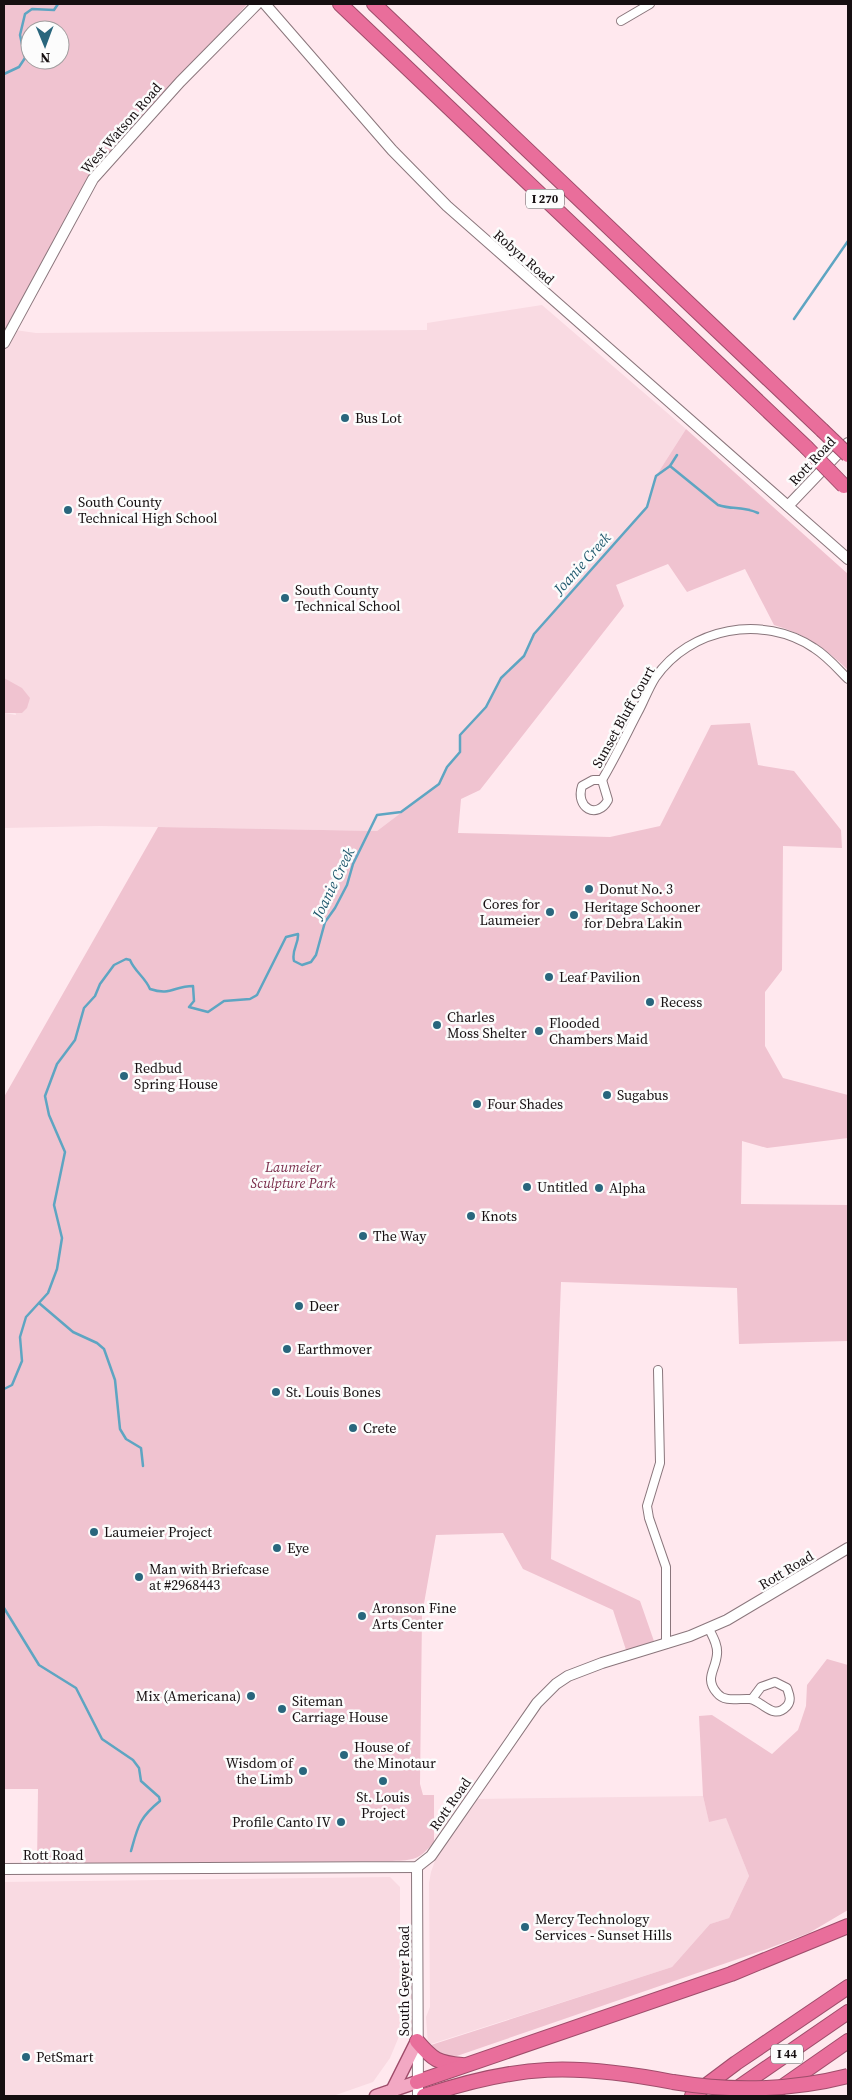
<svg xmlns="http://www.w3.org/2000/svg" width="852" height="2100" font-family="'Source Serif 4',serif">
	<style>
		.built { fill: #f9dae2 }
		.green { fill: #f0c3d0; fill-rule: evenodd }
		.lines { fill: none; stroke-linecap: round; stroke-linejoin: round }
		.stream { stroke: #5ea5c2; stroke-width: 2.5 }
		.minor-casing { stroke: #8a767c; stroke-width: 10 }
		.tertiary-casing { stroke: #8a767c; stroke-width: 12 }
		.primary-casing { stroke: #9f4d6b; stroke-width: 15 }
		.motorway-casing { stroke: #9f4d6b; stroke-width: 16 }
		.minor { stroke: #fff; stroke-width: 8 }
		.tertiary { stroke: #fff; stroke-width: 10 }
		.primary { stroke: #f2a8c3; stroke-width: 12 }
		.motorway { stroke: #e96e9b; stroke-width: 14 }
		.motorway-bridge-casing { stroke: #9f4d6b; stroke-width: 16; stroke-linecap: butt }
		.motorway-bridge { stroke: #e96e9b; stroke-width: 14 }
		.poi-dot { fill: #29667d; stroke: #fcfcfc; stroke-width: 2 }
		.labels { text-anchor: middle; dominant-baseline: central; stroke-width: 5; stroke-linejoin: round; paint-order: stroke }
		.shield { fill: #fcfcfc; stroke: #5b5658; stroke-width: 1 }
		.shield-label { font-size: 12px; font-weight: bold; fill: #160f11 }
		.street-label { font-size: 14px; fill: #160f11; stroke: #fcfcfc }
		.poi-label { font-size: 14px; fill: #160f11; stroke: #fcfcfc; text-anchor: start }
		.park-label { font-size: 14px; font-style: italic; fill: #7a2d4b; stroke: #fcfcfc }
		.water-label { font-size: 15px; font-style: italic; fill: #1f586d; stroke: #fcfcfc }
	</style>
	<rect width="100%" height="100%" fill="#ffe8ee"/>
	<g class="built">
		<path d="M 542,305 L 686,429 L 656,476 L 647,507 L 535,634 L 524,656 L 501,678 L 486,707 L 460,735 L 460,752 L 447,767 L 439,784 L 377,831 L 99,826 L 4,828 L 4,713 L 16,715 L 9,682 L 4,678 L 4,351 L 15,330 L 36,333 L 427,330 L 427,323 Z"/>
		<path d="M 703,1796 L 709,1821 L 726,1817 L 749,1876 L 729,1918 L 710,1924 L 672,1967 L 428,2045 L 426,2017 L 430,2007 L 429,1883 L 431,1872 L 436,1858 L 476,1799 Z"/>
		<path d="M 390,1877 L 400,1887 L 400,2034 L 390,2058 L 373,2082 L 333,2096 L 4,2096 L 4,1882 Z"/>
	</g>
	<g class="green">
		<path d="M 4,4 L 247,4 L 180,82 L 114,153 L 4,343 ZM 30,30 L 60,30 L 60,60 L 30,60 Z"/>
		<path d="M 686,429 L 848,574 L 848,670 C 824,647 807,635 774,625 L 745,569 L 687,592 L 668,564 L 616,585 L 624,606 L 480,790 L 461,799 L 458,833 L 610,837 L 660,826 L 711,725 L 750,723 L 758,765 L 794,771 L 841,830 L 842,848 L 783,846 L 782,970 L 765,992 L 765,1046 L 783,1078 L 848,1095 L 848,1138 L 767,1148 L 742,1141 L 741,1204 L 848,1205 L 848,1341 L 739,1344 L 737,1288 L 561,1282 L 551,1559 L 640,1601 L 655,1644 L 627,1653 L 613,1610 L 523,1569 L 503,1533 L 436,1535 L 422,1615 L 420,1784 L 423,1795 L 434,1795 L 434,1842 C 419,1860 414,1860 392,1861 L 37,1865 L 38,1789 L 4,1789 L 4,1097 L 158,827 L 377,831 L 439,784 L 447,767 L 460,752 L 460,735 L 486,707 L 501,678 L 524,656 L 534,634 L 647,508 L 656,476 Z"/>
		<path d="M 4,678 L 22,688 L 30,698 L 27,708 L 22,713 L 4,713 Z"/>
		<path d="M 827,1659 L 848,1665 L 848,1910 L 809,1933 L 767,1949 L 451,2058 L 442,2057 L 428,2046 L 672,1967 L 710,1924 L 729,1918 L 749,1876 L 726,1818 L 709,1822 L 703,1796 L 699,1716 L 712,1715 L 772,1754 L 798,1730 L 806,1706 L 807,1685 Z"/>
	</g>
	<g class="lines">
		<g class="stream">
			<path d="M 4,74 L 19,67 L 25,58 L 20,35 L 25,14 L 32,9 L 54,10 L 58,4"/>
			<path d="M 794,319 L 848,241"/>
			<path d="M 670,466 L 718,505 C 733,510 743,506 758,513"/>
			<path d="M 39,1303 L 73,1332 L 97,1343 L 104,1349 L 115,1380 L 120,1429 L 126,1439 L 141,1448 L 143,1466"/>
			<path d="M 4,1389 L 12,1385 L 22,1361 L 20,1337 L 26,1317 L 48,1293 L 57,1269 L 62,1238 L 54,1205 L 65,1152 L 49,1115 L 45,1096 L 57,1064 L 75,1040 L 84,1008 L 95,996 L 100,984 L 114,965 L 126,959 L 130,960 C 135,972 145,977 150,989 C 171,996 174,986 193,986 L 194,1001 L 189,1007 L 208,1012 L 224,1001 L 250,999 L 257,995 L 286,937 L 298,934 C 299,944 291,950 294,961 L 302,965 L 311,962 L 316,955 L 325,922 L 335,908 L 347,885 L 353,864 L 377,815 L 401,812 L 439,784 L 447,767 L 460,752 L 460,735 L 486,707 L 501,678 L 524,656 L 534,634 L 647,507 L 656,476 L 670,466 L 677,455"/>
			<path d="M 4,1608 L 39,1665 L 76,1688 L 102,1739 L 133,1760 L 139,1768 L 141,1781 L 159,1797 L 160,1801 C 139,1818 138,1826 131,1851"/>
		</g>
		<defs>
			<g id="minor">
				<path d="M 621,21 L 650,4"/>
				<path d="M 593,780 L 602,780 L 608,800 C 597,820 575,808 582,786 Z"/>
				<path d="M 602,780 C 615,758 626,735 638,712 C 644,701 648,689 655,678 C 690,627 763,614 814,648 C 827,656 838,669 848,679"/>
				<path d="M 658,1370 L 660,1463 L 647,1506 L 649,1518 L 666,1567 L 666,1644"/>
				<path d="M 709,1629 C 713,1637 718,1645 717,1654 C 716,1670 704,1678 717,1693 C 725,1703 739,1698 750,1699 C 763,1701 773,1721 787,1706 C 792,1700 789,1694 787,1688 L 775,1682 L 761,1687 L 752,1699"/>
			</g>
			<g id="tertiary">
				<path d="M 265,4 L 392,150 L 447,206 L 848,559"/>
				<path d="M 4,343 L 93,179 L 180,82 L 257,4"/>
				<path d="M 788,506 L 848,443"/>
				<path d="M 417,1867 L 418,2096"/>
				<path d="M 4,1869 L 417,1867 L 431,1856 L 537,1703 L 556,1684 L 568,1676 L 602,1663 L 690,1636 L 727,1620 L 848,1548"/>
			</g>
			<g id="primary">
				<path d="M 392,2091 L 417,2041"/>
				<path d="M 376,2096 L 417,2082"/>
			</g>
			<g id="motorway">
				<path d="M 340,4 L 806,447"/>
				<path d="M 374,4 L 822,430"/>
				<path d="M 417,2041 C 433,2060 438,2063 462,2065"/>
				<path d="M 417,2082 L 731,1974 L 848,1926"/>
				<path d="M 424,2096 C 520,2064 574,2063 673,2082"/>
				<path d="M 692,2096 L 736,2063 L 848,1987"/>
				<path d="M 726,2096 L 848,2012"/>
				<path d="M 769,2096 L 848,2041"/>
			</g>
		</defs>
		<use href="#minor" class="minor-casing"/>
		<use href="#tertiary" class="tertiary-casing"/>
		<use href="#primary" class="primary-casing"/>
		<use href="#motorway" class="motorway-casing"/>
		<use href="#minor" class="minor"/>
		<use href="#tertiary" class="tertiary"/>
		<use href="#primary" class="primary"/>
		<use href="#motorway" class="motorway"/>
		<defs>
			<g id="motorway-bridge">
				<path d="M 822,430 L 848,455"/>
				<path d="M 806,447 L 844,486"/>
				<path d="M 673,2082 C 733,2092 789,2091 848,2076"/>
			</g>
		</defs>
		<use href="#motorway-bridge" class="motorway-bridge-casing"/>
		<use href="#motorway-bridge" class="motorway-bridge"/>
	</g>
	<g class="poi-dot">
		<circle cx="345" cy="418" r="5"/>
		<circle cx="68" cy="510" r="5"/>
		<circle cx="285" cy="598" r="5"/>
		<circle cx="589" cy="889" r="5"/>
		<circle cx="550" cy="912" r="5"/>
		<circle cx="574" cy="915" r="5"/>
		<circle cx="549" cy="977" r="5"/>
		<circle cx="650" cy="1002" r="5"/>
		<circle cx="437" cy="1025" r="5"/>
		<circle cx="539" cy="1031" r="5"/>
		<circle cx="124" cy="1076" r="5"/>
		<circle cx="607" cy="1095" r="5"/>
		<circle cx="477" cy="1104" r="5"/>
		<circle cx="527" cy="1187" r="5"/>
		<circle cx="599" cy="1188" r="5"/>
		<circle cx="471" cy="1216" r="5"/>
		<circle cx="363" cy="1236" r="5"/>
		<circle cx="299" cy="1306" r="5"/>
		<circle cx="287" cy="1349" r="5"/>
		<circle cx="276" cy="1392" r="5"/>
		<circle cx="353" cy="1428" r="5"/>
		<circle cx="94" cy="1532" r="5"/>
		<circle cx="277" cy="1548" r="5"/>
		<circle cx="139" cy="1577" r="5"/>
		<circle cx="362" cy="1616" r="5"/>
		<circle cx="251" cy="1696" r="5"/>
		<circle cx="282" cy="1709" r="5"/>
		<circle cx="344" cy="1755" r="5"/>
		<circle cx="303" cy="1771" r="5"/>
		<circle cx="383" cy="1781" r="5"/>
		<circle cx="341" cy="1822" r="5"/>
		<circle cx="525" cy="1927" r="5"/>
		<circle cx="26" cy="2057" r="5"/>
	</g>
	<g class="labels">
		<g class="shield">
			<rect x="526" y="189.5" width="38" height="19" rx="4"/>
			<rect x="771" y="2044.5" width="32" height="19" rx="4"/>
		</g>
		<g class="shield-label">
			<text x="545" y="199">I 270</text>
			<text x="787" y="2054">I 44</text>
		</g>
		<g class="street-label">
			<text transform="translate(121 128) rotate(-49)">West Watson Road</text>
			<text transform="translate(524 257) rotate(41)">Robyn Road</text>
			<text transform="translate(812 461) rotate(-47)">Rott Road</text>
			<text transform="translate(623 717) rotate(-61)">Sunset Bluff Court</text>
			<text transform="translate(786 1570) rotate(-31)">Rott Road</text>
			<text transform="translate(450 1804) rotate(-55)">Rott Road</text>
			<text x="53" y="1855">Rott Road</text>
			<text transform="translate(404 1981) rotate(-90)">South Geyer Road</text>
		</g>
		<g class="poi-label">
			<text x="355" y="418">Bus Lot</text>
			<text x="78" y="502">South County<tspan x="78" dy="16">Technical High School</tspan></text>
			<text x="295" y="590">South County<tspan x="295" dy="16">Technical School</tspan></text>
			<text x="599" y="889">Donut No. 3</text>
			<text x="540" y="904" text-anchor="end">Cores for<tspan x="540" dy="16">Laumeier</tspan></text>
			<text x="584" y="907">Heritage Schooner<tspan x="584" dy="16">for Debra Lakin</tspan></text>
			<text x="559" y="977">Leaf Pavilion</text>
			<text x="660" y="1002">Recess</text>
			<text x="447" y="1017">Charles<tspan x="447" dy="16">Moss Shelter</tspan></text>
			<text x="549" y="1023">Flooded<tspan x="549" dy="16">Chambers Maid</tspan></text>
			<text x="134" y="1068">Redbud<tspan x="134" dy="16">Spring House</tspan></text>
			<text x="617" y="1095">Sugabus</text>
			<text x="487" y="1104">Four Shades</text>
			<text x="537" y="1187">Untitled</text>
			<text x="609" y="1188">Alpha</text>
			<text x="481" y="1216">Knots</text>
			<text x="373" y="1236">The Way</text>
			<text x="309" y="1306">Deer</text>
			<text x="297" y="1349">Earthmover</text>
			<text x="286" y="1392">St. Louis Bones</text>
			<text x="363" y="1428">Crete</text>
			<text x="104" y="1532">Laumeier Project</text>
			<text x="287" y="1548">Eye</text>
			<text x="149" y="1569">Man with Briefcase<tspan x="149" dy="16">at #2968443</tspan></text>
			<text x="372" y="1608">Aronson Fine<tspan x="372" dy="16">Arts Center</tspan></text>
			<text x="241" y="1696" text-anchor="end">Mix (Americana)</text>
			<text x="292" y="1701">Siteman<tspan x="292" dy="16">Carriage House</tspan></text>
			<text x="354" y="1747">House of<tspan x="354" dy="16">the Minotaur</tspan></text>
			<text x="293" y="1763" text-anchor="end">Wisdom of<tspan x="293" dy="16">the Limb</tspan></text>
			<text x="383" y="1797" text-anchor="middle">St. Louis<tspan x="383" dy="16">Project</tspan></text>
			<text x="331" y="1822" text-anchor="end">Profile Canto IV</text>
			<text x="535" y="1919">Mercy Technology<tspan x="535" dy="16">Services - Sunset Hills</tspan></text>
			<text x="36" y="2057">PetSmart</text>
		</g>
		<g class="park-label">
			<text x="293" y="1167">Laumeier<tspan x="293" dy="16">Sculpture Park</tspan></text>
		</g>
		<g class="water-label">
			<text transform="translate(582 563) rotate(-48)">Joanie Creek</text>
			<text transform="translate(333 883) rotate(-64)">Joanie Creek</text>
		</g>
	</g>
	<rect width="852" height="2100" fill="none" stroke="#160f11" stroke-width="10"/>
	<g transform="translate(45 45) rotate(179)"><circle r="24" fill="#fcfcfc" stroke="#a09d9e"/>
	<path d="M0-4L9 19L0 12L-9 19Z" fill="#29667d"/>
	<text y="-8" font-size="14" font-weight="bold" text-anchor="middle" fill="#160f11">N</text>
	</g>
</svg>
